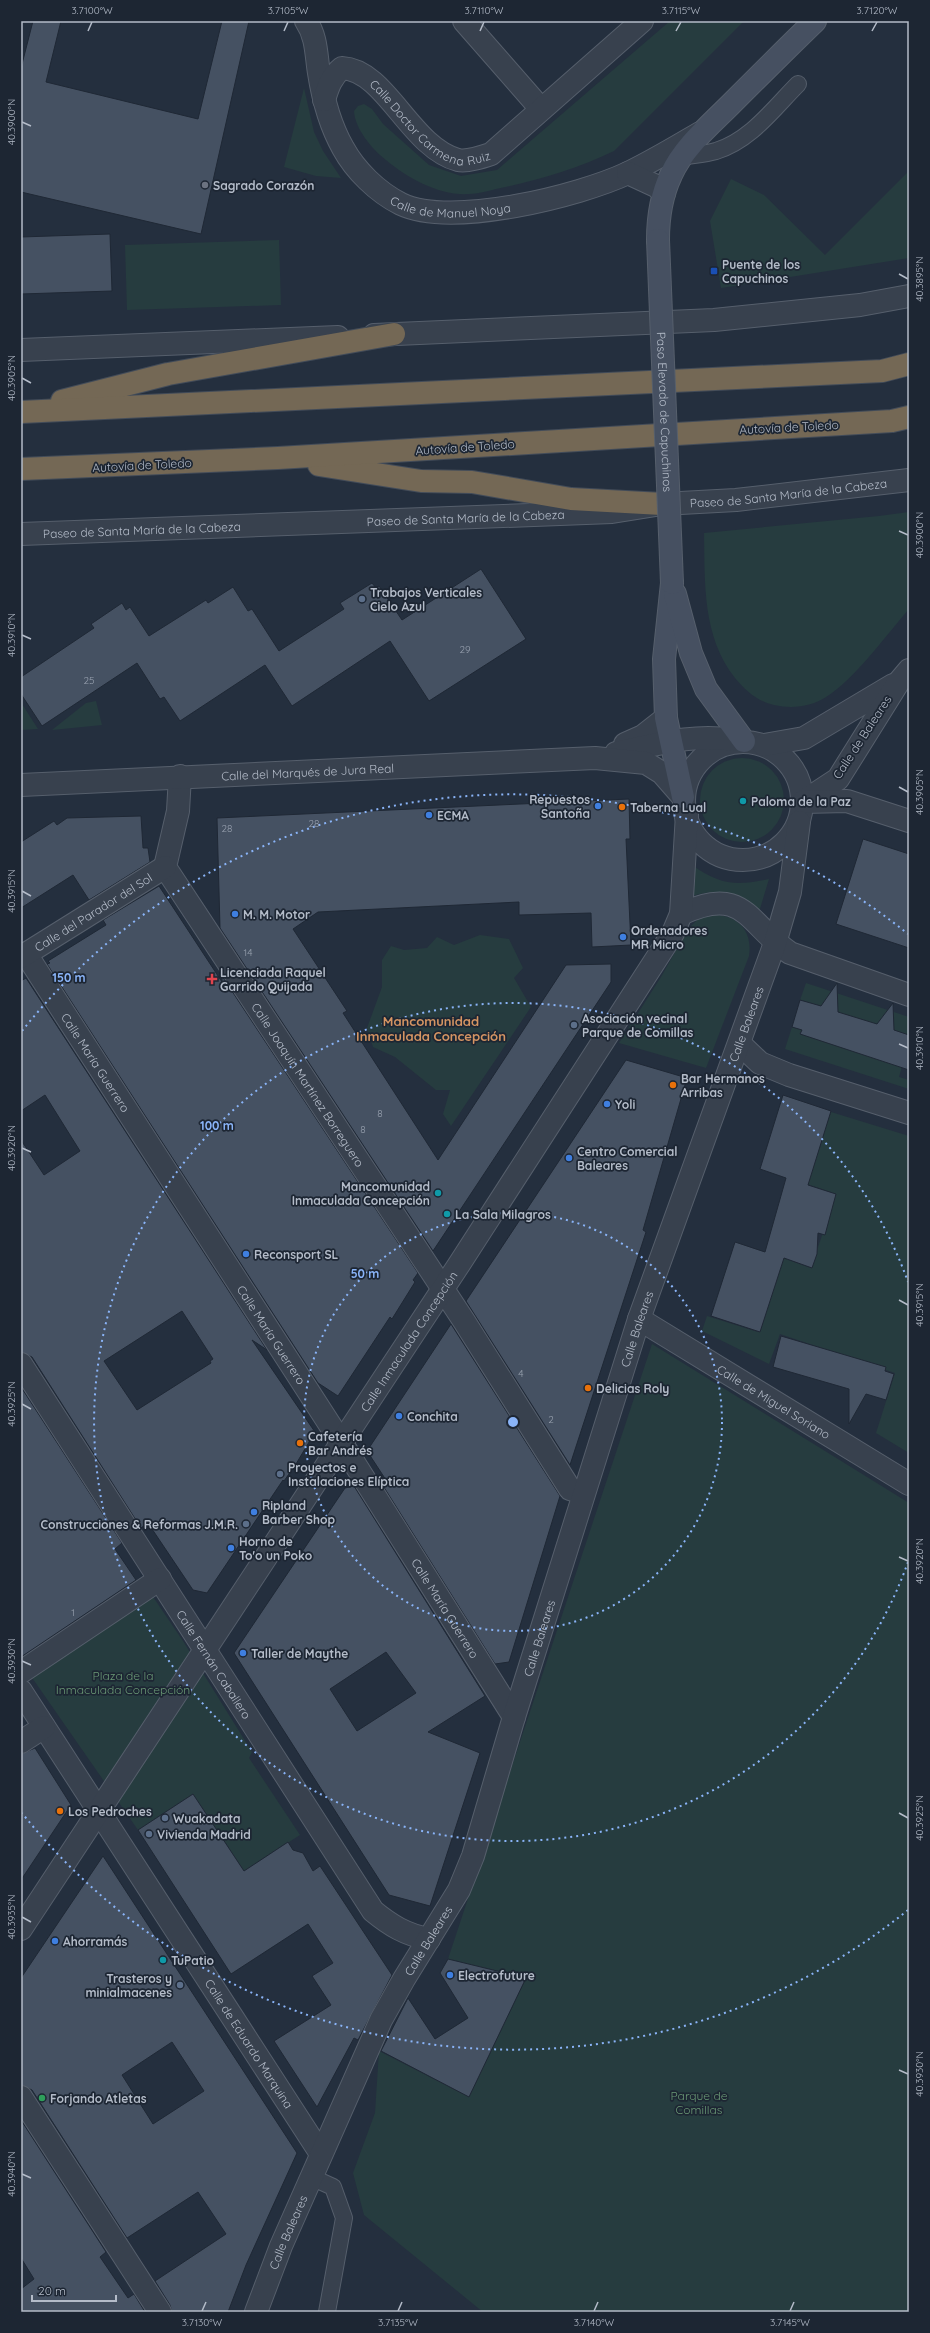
<svg xmlns="http://www.w3.org/2000/svg" width="930" height="2333" font-family="Quicksand,sans-serif">
	<style>
		.green { fill: #263c3f }
		.building { fill: #455162; stroke: #1f2835; fill-rule: evenodd }
		.lines { fill: none; stroke-linecap: round; stroke-linejoin: round }
		.lane-casing { stroke: #565f6c; stroke-width: 18 }
		.street-casing { stroke: #565f6c; stroke-width: 24 }
		.secondary-casing { stroke: #565f6c; stroke-width: 24 }
		.highway-casing { stroke: #434c59; stroke-width: 24 }
		.lane { stroke: #38414e; stroke-width: 16 }
		.street { stroke: #38414e; stroke-width: 22 }
		.secondary { stroke: #465061; stroke-width: 22 }
		.highway { stroke: #746855; stroke-width: 22 }
		.secondary-bridge-casing { stroke: #565f6c; stroke-width: 24; stroke-linecap: butt }
		.secondary-bridge { stroke: #465061; stroke-width: 22 }
		.ticks { fill: none; stroke: #b4bcc9; stroke-width: 1.5 }
		.ring { fill: none; stroke: #8ab4f8; stroke-width: 2; stroke-dasharray: 2 4 }
		.worship-dot { fill: #6b7280; stroke: #1d2633; stroke-width: 1.5 }
		.transit-dot { fill: #1a4fb4; stroke: #1d2633; stroke-width: 1.5 }
		.service-dot { fill: #5c6f8a; stroke: #1d2633; stroke-width: 1.5 }
		.culture-dot { fill: #0f9aa8; stroke: #1d2633; stroke-width: 1.5 }
		.shop-dot { fill: #3f7fe0; stroke: #1d2633; stroke-width: 1.5 }
		.food-dot { fill: #e8710a; stroke: #1d2633; stroke-width: 1.5 }
		.health-dot { fill: #e0444e; stroke: #1d2633; stroke-width: 1.5 }
		.leisure-dot { fill: #2e9e5b; stroke: #1d2633; stroke-width: 1.5 }
		.labels { text-anchor: middle; dominant-baseline: central; stroke-width: 3.5; stroke-linejoin: round; paint-order: stroke }
		.number-label { font-size: 10px; fill: #98a1af }
		.street-label { font-size: 12px; fill: #b4bcc9; stroke: #1d2633 }
		.poi-label { font-size: 12px; font-weight: bold; fill: #b4bcc9; stroke: #1d2633; text-anchor: start }
		.park-label { font-size: 12px; fill: #6b9a76; stroke: #1d2633 }
		.neighbourhood-label { font-size: 13px; font-weight: bold; fill: #d59563; stroke: #1d2633 }
		.centre { fill: #8ab4f8; stroke: #1d2633; stroke-width: 2 }
		.ring-label { font-size: 12px; text-anchor: middle; font-weight: bold; fill: #8ab4f8; stroke: #1d2633; stroke-width: 3.5; stroke-linejoin: round; paint-order: stroke }
		.neatline { fill: none; stroke: #b4bcc9; stroke-width: 1.5 }
		.ticks-label { font-size: 10px; text-anchor: middle; fill: #b4bcc9 }
	</style>
	<rect width="100%" height="100%" fill="#242f3e"/>
	<g class="green">
		<path d="M 670,21 L 744,21 L 614,151 C 577,169 536,181 496,189 C 487,191 478,194 469,194 C 440,196 407,178 386,160 C 372,149 355,129 354,111 L 358,106 L 364,104 L 372,109 L 383,124 L 429,165 L 461,176 L 497,170 Z"/>
		<path d="M 304,88 L 314,132 L 323,151 L 341,178 L 316,176 L 284,167 Z"/>
		<path d="M 909,171 L 909,258 L 721,288 L 710,221 L 731,179 L 764,195 L 825,255 Z"/>
		<path d="M 279,240 L 281,305 L 127,310 L 125,245 Z"/>
		<path d="M 909,512 L 909,609 C 887,634 854,680 826,697 C 810,707 792,709 774,705 C 757,701 746,691 735,678 C 702,636 705,583 704,533 L 879,516 Z"/>
		<path d="M 96,701 L 102,725 L 52,730 L 86,703 Z"/>
		<path d="M 21,704 L 22,704 L 38,729 L 21,730 Z"/>
		<circle cx="742" cy="800" r="42"/>
		<path d="M 692,865 C 720,885 736,886 769,879 L 759,912 C 735,898 721,886 693,896 Z"/>
		<path d="M 711,915 C 737,914 753,930 749,956 L 706,1068 L 619,1043 L 661,977 L 688,929 L 699,918 Z"/>
		<path d="M 480,935 L 509,939 L 523,968 L 514,978 L 531,1007 L 451,1126 L 443,1114 L 450,1090 L 436,1090 L 395,1057 L 373,1047 L 367,1028 L 382,987 L 382,960 L 391,946 L 404,950 L 427,948 L 437,937 L 454,945 Z"/>
		<path d="M 806,983 L 909,1017 L 909,1035 L 894,1030 L 894,1020 L 889,1018 L 877,1025 L 838,1012 L 838,1002 L 831,999 L 821,1006 L 800,1000 Z"/>
		<path d="M 792,1027 L 802,1030 L 800,1034 L 903,1063 L 899,1077 L 909,1080 L 909,1089 L 785,1049 Z"/>
		<path d="M 831,1112 L 909,1136 L 909,1453 L 876,1433 L 895,1373 L 780,1334 L 769,1364 L 702,1331 L 707,1316 L 758,1332 L 783,1258 L 811,1268 L 836,1194 L 807,1184 Z"/>
		<path d="M 652,1344 L 909,1503 L 909,2312 L 483,2312 L 364,2215 L 353,2173 L 375,2113 L 379,2051 L 469,2097 L 526,1978 L 448,1959 Z"/>
		<path d="M 147,1588 L 183,1641 L 252,1752 L 249,1758 L 300,1835 L 244,1871 L 193,1794 L 138,1830 L 26,1669 L 25,1656 L 78,1621 Z"/>
	</g>
	<g class="building">
		<path d="M 33,21 L 61,21 L 46,82 L 198,119 L 222,21 L 249,21 L 201,234 L 21,192 L 21,68 Z"/>
		<path d="M 110,234 L 112,291 L 21,294 L 21,237 Z"/>
		<path d="M 481,569 L 526,639 L 429,701 L 390,641 L 292,706 L 265,665 L 180,721 L 164,697 L 160,699 L 137,663 L 42,726 L 21,694 L 21,677 L 94,628 L 91,624 L 122,603 L 126,610 L 130,607 L 149,636 L 206,600 L 208,603 L 233,587 L 248,611 L 252,609 L 279,651 L 344,609 L 340,603 L 372,583 L 376,588 L 379,586 L 402,620 Z"/>
		<path d="M 629,799 L 630,839 L 626,839 L 631,945 L 592,947 L 591,913 L 519,915 L 519,902 L 318,912 L 293,929 L 347,1011 L 343,1013 L 438,1160 L 566,965 L 611,964 L 611,982 L 433,1251 L 220,928 L 217,818 Z"/>
		<path d="M 141,816 L 143,848 L 148,848 L 150,862 L 89,900 L 73,875 L 21,908 L 21,842 L 54,821 L 57,825 L 67,818 Z"/>
		<path d="M 863,839 L 909,854 L 909,948 L 836,924 Z"/>
		<path d="M 159,886 L 222,982 L 222,976 L 418,1273 L 413,1280 L 415,1282 L 392,1319 L 390,1317 L 338,1396 L 318,1383 L 47,964 L 50,963 L 48,961 L 106,925 L 103,920 Z"/>
		<path d="M 26,978 L 267,1350 L 252,1340 L 315,1432 L 296,1464 L 284,1481 L 283,1480 L 207,1593 L 193,1590 L 148,1523 L 141,1528 L 32,1357 L 21,1352 L 21,1140 L 44,1175 L 80,1151 L 45,1095 L 21,1111 L 21,981 ZM 182,1311 L 213,1359 L 210,1361 L 211,1363 L 137,1410 L 104,1361 Z"/>
		<path d="M 837,983 L 838,1012 L 877,1024 L 893,1003 L 894,1030 L 909,1035 L 909,1070 L 800,1034 L 802,1030 L 792,1027 L 800,1000 L 821,1006 Z"/>
		<path d="M 626,1060 L 687,1078 L 643,1230 L 646,1232 L 570,1465 L 466,1301 Z"/>
		<path d="M 783,1095 L 831,1111 L 808,1185 L 836,1194 L 825,1235 L 818,1233 L 817,1254 L 812,1268 L 784,1258 L 760,1332 L 711,1316 L 735,1242 L 765,1252 L 786,1178 L 760,1169 Z"/>
		<path d="M 451,1324 L 560,1496 L 509,1662 L 495,1664 L 380,1481 L 386,1480 L 367,1451 Z"/>
		<path d="M 781,1336 L 886,1367 L 885,1371 L 894,1374 L 886,1400 L 866,1394 L 849,1424 L 849,1389 L 773,1367 Z"/>
		<path d="M 21,1387 L 122,1543 L 115,1549 L 136,1580 L 21,1657 Z"/>
		<path d="M 354,1486 L 485,1696 L 428,1732 L 480,1753 L 430,1906 L 389,1895 L 234,1653 L 345,1488 ZM 386,1652 L 416,1693 L 357,1731 L 330,1689 Z"/>
		<path d="M 35,1748 L 71,1805 L 21,1880 L 21,1754 Z"/>
		<path d="M 193,1794 L 244,1871 L 288,1842 L 293,1850 L 303,1853 L 313,1871 L 320,1866 L 392,1975 L 358,2040 L 354,2038 L 317,2107 L 274,2041 L 331,2005 L 312,1976 L 333,1963 L 308,1924 L 231,1974 L 138,1830 Z"/>
		<path d="M 103,1856 L 297,2153 L 246,2265 L 228,2312 L 172,2312 L 170,2305 L 155,2281 L 226,2234 L 198,2192 L 127,2238 L 32,2090 L 21,2085 L 21,1978 ZM 172,2042 L 204,2091 L 153,2124 L 122,2075 Z"/>
		<path d="M 448,1959 L 526,1978 L 469,2097 L 381,2051 L 408,1998 L 435,2039 L 468,2018 L 440,1973 Z"/>
		<path d="M 21,2120 L 106,2252 L 100,2257 L 128,2298 L 134,2294 L 145,2312 L 21,2312 L 21,2289 L 34,2279 L 21,2258 Z"/>
	</g>
	<g class="lines">
		<defs>
			<g id="lane">
				<path d="M 682,157 C 693,155 705,154 716,151 C 751,140 773,109 798,84"/>
				<path d="M 311,2177 L 333,2187 L 344,2218 L 327,2312"/>
			</g>
			<g id="street">
				<path id="s1" d="M 306,21 C 317,37 316,55 319,73 C 323,99 330,125 343,148 C 355,170 377,192 401,204 C 451,228 579,196 628,173 C 653,161 676,147 700,133"/>
				<path d="M 464,21 L 541,109"/>
				<path id="s2" d="M 324,100 C 328,87 331,77 342,68 C 386,70 410,147 458,160 C 467,162 482,157 491,154 L 642,21"/>
				<path d="M 628,173 L 656,186 L 664,193"/>
				<path d="M 374,335 L 714,320 L 860,305 L 909,296"/>
				<path d="M 21,350 L 338,337"/>
				<path id="s3" d="M 21,534 L 612,512 L 662,504 L 736,500 L 909,480"/>
				<circle cx="743" cy="801" r="59"/>
				<path d="M 625,744 L 643,736 L 666,718"/>
				<path d="M 764,745 L 804,738 L 893,685"/>
				<path d="M 616,753 C 655,745 694,733 733,740"/>
				<path id="s4" d="M 180,776 L 178,811 L 165,867 L 464,1321 L 570,1489 L 583,1493"/>
				<path id="s5" d="M 21,785 L 595,758 L 646,763 L 662,773 L 683,797"/>
				<path d="M 803,802 L 838,779 L 898,683 L 909,670"/>
				<path d="M 803,802 L 847,801 L 909,821"/>
				<path d="M 681,914 C 745,884 747,924 790,953 L 909,995"/>
				<path id="s6" d="M 26,954 L 341,1442 L 514,1717"/>
				<path id="s7" d="M 21,957 L 165,867"/>
				<path d="M 740,1044 L 760,1063 L 789,1075 L 909,1113"/>
				<path id="s8" d="M 639,1319 L 909,1484"/>
				<path id="s9" d="M 21,1364 L 373,1911 C 390,1925 406,1935 429,1939"/>
				<path d="M 21,1672 L 160,1579"/>
				<path id="s10" d="M 21,1691 L 321,2154"/>
				<path d="M 21,1742 L 44,1727"/>
				<path id="s11" d="M 21,1929 L 458,1266 L 673,933 L 681,914 L 687,814"/>
				<path d="M 21,2097 L 160,2312"/>
				<path id="s12" d="M 256,2312 L 281,2246 L 381,2020 L 404,1979 L 459,1890 L 473,1856 L 514,1717 L 639,1319 L 775,943 L 790,892 L 799,822"/>
			</g>
			<g id="secondary">
				<path d="M 658,240 C 658,217 661,196 671,175 C 683,148 709,126 730,105 C 758,77 786,49 815,21"/>
				<path d="M 672,583 L 664,659 L 666,718 L 683,797"/>
				<path d="M 675,594 L 691,653 L 706,689 L 744,741"/>
			</g>
			<g id="highway">
				<path d="M 62,401 L 168,374 L 394,334"/>
				<path d="M 21,412 L 882,371 L 909,364"/>
				<path d="M 319,465 L 421,481 L 472,482 L 571,499 L 662,504"/>
				<path d="M 21,469 L 278,458 L 892,421 L 909,417"/>
			</g>
		</defs>
		<use href="#lane" class="lane-casing"/>
		<use href="#street" class="street-casing"/>
		<use href="#secondary" class="secondary-casing"/>
		<use href="#highway" class="highway-casing"/>
		<use href="#lane" class="lane"/>
		<use href="#street" class="street"/>
		<use href="#secondary" class="secondary"/>
		<use href="#highway" class="highway"/>
		<defs>
			<g id="secondary-bridge">
				<path id="s13" d="M 658,240 L 672,583"/>
			</g>
		</defs>
		<use href="#secondary-bridge" class="secondary-bridge-casing"/>
		<use href="#secondary-bridge" class="secondary-bridge"/>
	</g>
	<path class="ticks" d="M 88,31 L 92,22M 284,31 L 288,22M 480,31 L 484,22M 676,31 L 681,22M 872,31 L 877,22M 22,122 L 31,126M 899,274 L 908,279M 22,378 L 31,383M 899,531 L 908,535M 22,635 L 31,639M 899,787 L 908,792M 22,891 L 31,896M 899,1044 L 908,1048M 22,1148 L 31,1152M 899,1300 L 908,1305M 22,1404 L 31,1409M 899,1557 L 908,1561M 22,1661 L 31,1665M 899,1813 L 908,1818M 22,1917 L 31,1922M 899,2070 L 908,2074M 22,2174 L 31,2178M 202,2311 L 206,2302M 398,2311 L 402,2302M 594,2311 L 598,2302M 790,2311 L 794,2302"/>
	<g class="ring">
		<circle cx="513" cy="1422" r="209"/>
		<path d="M908 1562A419 419 0 1 1 908 1282"/>
		<path d="M908 1910A628 628 0 0 1 22 1813M22 1031A628 628 0 0 1 908 934"/>
	</g>
	<circle class="worship-dot" cx="205" cy="185" r="4"/>
	<rect class="transit-dot" x="710" y="267" width="8" height="8" rx="2"/>
	<g class="service-dot">
		<circle cx="362" cy="599" r="4"/>
		<circle cx="574" cy="1025" r="4"/>
		<circle cx="280" cy="1474" r="4"/>
		<circle cx="246" cy="1524" r="4"/>
		<circle cx="165" cy="1818" r="4"/>
		<circle cx="149" cy="1834" r="4"/>
		<circle cx="180" cy="1985" r="4"/>
	</g>
	<g class="culture-dot">
		<circle cx="743" cy="801" r="4"/>
		<circle cx="438" cy="1193" r="4"/>
		<circle cx="447" cy="1214" r="4"/>
		<circle cx="163" cy="1960" r="4"/>
	</g>
	<g class="shop-dot">
		<circle cx="598" cy="806" r="4"/>
		<circle cx="429" cy="815" r="4"/>
		<circle cx="235" cy="914" r="4"/>
		<circle cx="623" cy="937" r="4"/>
		<circle cx="607" cy="1104" r="4"/>
		<circle cx="569" cy="1158" r="4"/>
		<circle cx="246" cy="1254" r="4"/>
		<circle cx="399" cy="1416" r="4"/>
		<circle cx="254" cy="1512" r="4"/>
		<circle cx="231" cy="1548" r="4"/>
		<circle cx="243" cy="1653" r="4"/>
		<circle cx="55" cy="1941" r="4"/>
		<circle cx="450" cy="1975" r="4"/>
	</g>
	<g class="food-dot">
		<circle cx="622" cy="807" r="4"/>
		<circle cx="673" cy="1085" r="4"/>
		<circle cx="588" cy="1388" r="4"/>
		<circle cx="300" cy="1443" r="4"/>
		<circle cx="60" cy="1811" r="4"/>
	</g>
	<path class="health-dot" d="M210 973h4v4h4v4h-4v4h-4v-4h-4v-4h4z"/>
	<circle class="leisure-dot" cx="42" cy="2098" r="4"/>
	<g class="labels">
		<g class="number-label">
			<text x="465" y="649">29</text>
			<text x="89" y="680">25</text>
			<text x="314" y="823">28</text>
			<text x="227" y="828">28</text>
			<text x="248" y="952">14</text>
			<text x="380" y="1113">8</text>
			<text x="363" y="1129">8</text>
			<text x="521" y="1373">4</text>
			<text x="551" y="1419">2</text>
			<text x="73" y="1612">1</text>
		</g>
		<g class="street-label">
			<text stroke="none"><textPath href="#s2" startOffset="146">Calle Doctor Carmena Ruiz</textPath></text>
			<text stroke="none"><textPath href="#s1" startOffset="265">Calle de Manuel Noya</textPath></text>
			<text stroke="none"><textPath href="#s13" startOffset="172">Paso Elevado de Capuchinos</textPath></text>
			<text transform="translate(789 427) rotate(-3)">Autovía de Toledo</text>
			<text transform="translate(465 447) rotate(-4)">Autovía de Toledo</text>
			<text transform="translate(142 465) rotate(-3)">Autovía de Toledo</text>
			<text stroke="none"><textPath href="#s3" startOffset="769">Paseo de Santa María de la Cabeza</textPath></text>
			<text stroke="none"><textPath href="#s3" startOffset="445">Paseo de Santa María de la Cabeza</textPath></text>
			<text stroke="none"><textPath href="#s3" startOffset="121">Paseo de Santa María de la Cabeza</textPath></text>
			<text transform="translate(862 737) rotate(-57)">Calle de Baleares</text>
			<text stroke="none"><textPath href="#s5" startOffset="287">Calle del Marqués de Jura Real</textPath></text>
			<text stroke="none"><textPath href="#s7" startOffset="85">Calle del Parador del Sol</textPath></text>
			<text stroke="none"><textPath href="#s12" startOffset="1382">Calle Baleares</textPath></text>
			<text stroke="none"><textPath href="#s6" startOffset="129">Calle María Guerrero</textPath></text>
			<text stroke="none"><textPath href="#s4" startOffset="353">Calle Joaquín Martínez Borreguero</textPath></text>
			<text stroke="none"><textPath href="#s12" startOffset="1058">Calle Baleares</textPath></text>
			<text stroke="none"><textPath href="#s6" startOffset="453">Calle María Guerrero</textPath></text>
			<text stroke="none"><textPath href="#s11" startOffset="704">Calle Inmaculada Concepción</textPath></text>
			<text stroke="none"><textPath href="#s8" startOffset="158">Calle de Miguel Soriano</textPath></text>
			<text stroke="none"><textPath href="#s6" startOffset="777">Calle María Guerrero</textPath></text>
			<text stroke="none"><textPath href="#s12" startOffset="734">Calle Baleares</textPath></text>
			<text stroke="none"><textPath href="#s9" startOffset="357">Calle Fernán Caballero</textPath></text>
			<text stroke="none"><textPath href="#s12" startOffset="410">Calle Baleares</textPath></text>
			<text stroke="none"><textPath href="#s10" startOffset="420">Calle de Eduardo Marquina</textPath></text>
			<text stroke="none"><textPath href="#s12" startOffset="86">Calle Baleares</textPath></text>
		</g>
		<g class="poi-label">
			<text x="213" y="185">Sagrado Corazón</text>
			<text x="722" y="264">Puente de los<tspan x="722" dy="14">Capuchinos</tspan></text>
			<text x="370" y="592">Trabajos Verticales<tspan x="370" dy="14">Cielo Azul</tspan></text>
			<text x="590" y="799" text-anchor="end">Repuestos<tspan x="590" dy="14">Santoña</tspan></text>
			<text x="751" y="801">Paloma de la Paz</text>
			<text x="630" y="807">Taberna Lual</text>
			<text x="437" y="815">ECMA</text>
			<text x="243" y="914">M. M. Motor</text>
			<text x="631" y="930">Ordenadores<tspan x="631" dy="14">MR Micro</tspan></text>
			<text x="220" y="972">Licenciada Raquel<tspan x="220" dy="14">Garrido Quijada</tspan></text>
			<text x="582" y="1018">Asociación vecinal<tspan x="582" dy="14">Parque de Comillas</tspan></text>
			<text x="681" y="1078">Bar Hermanos<tspan x="681" dy="14">Arribas</tspan></text>
			<text x="615" y="1104">Yoli</text>
			<text x="577" y="1151">Centro Comercial<tspan x="577" dy="14">Baleares</tspan></text>
			<text x="430" y="1186" text-anchor="end">Mancomunidad<tspan x="430" dy="14">Inmaculada Concepción</tspan></text>
			<text x="455" y="1214">La Sala Milagros</text>
			<text x="254" y="1254">Reconsport SL</text>
			<text x="596" y="1388">Delicias Roly</text>
			<text x="407" y="1416">Conchita</text>
			<text x="308" y="1436">Cafetería<tspan x="308" dy="14">Bar Andrés</tspan></text>
			<text x="288" y="1467">Proyectos e<tspan x="288" dy="14">Instalaciones Elíptica</tspan></text>
			<text x="262" y="1505">Ripland<tspan x="262" dy="14">Barber Shop</tspan></text>
			<text x="238" y="1524" text-anchor="end">Construcciones &amp; Reformas J.M.R.</text>
			<text x="239" y="1541">Horno de<tspan x="239" dy="14">To'o un Poko</tspan></text>
			<text x="251" y="1653">Taller de Maythe</text>
			<text x="68" y="1811">Los Pedroches</text>
			<text x="173" y="1818">Wuakadata</text>
			<text x="157" y="1834">Vivienda Madrid</text>
			<text x="63" y="1941">Ahorramás</text>
			<text x="171" y="1960">TuPatio</text>
			<text x="458" y="1975">Electrofuture</text>
			<text x="172" y="1978" text-anchor="end">Trasteros y<tspan x="172" dy="14">minialmacenes</tspan></text>
			<text x="50" y="2098">Forjando Atletas</text>
		</g>
		<g class="park-label">
			<text x="123" y="1675">Plaza de la<tspan x="123" dy="14">Inmaculada Concepción</tspan></text>
			<text x="699" y="2095">Parque de<tspan x="699" dy="14">Comillas</tspan></text>
		</g>
		<g class="neighbourhood-label">
			<text x="431" y="1021">Mancomunidad<tspan x="431" dy="15">Inmaculada Concepción</tspan></text>
		</g>
	</g>
	<circle cx="513" cy="1422" r="6" class="centre"/>
	<g class="ring-label">
		<text x="69" y="982">150 m</text>
		<text x="217" y="1130">100 m</text>
		<text x="365" y="1278">50 m</text>
	</g>
	<rect width="930" height="2333" fill="none" stroke="#1d2633" stroke-width="44"/>
	<path d="M32 2295v6h84v-6" fill="none" stroke="#b4bcc9" stroke-width="2"/>
	<text x="38" y="2295" font-size="12" fill="#b4bcc9" stroke="#1d2633" stroke-width="3" paint-order="stroke">20 m</text>
	<rect x="22" y="22" width="886" height="2289" class="neatline"/>
	<g class="ticks-label">
		<text x="92" y="14">3.7100°W</text>
		<text x="288" y="14">3.7105°W</text>
		<text x="484" y="14">3.7110°W</text>
		<text x="681" y="14">3.7115°W</text>
		<text x="877" y="14">3.7120°W</text>
		<text transform="translate(11 122) rotate(-90)" y="4">40.3900°N</text>
		<text transform="translate(919 279) rotate(-90)" y="4">40.3895°N</text>
		<text transform="translate(11 378) rotate(-90)" y="4">40.3905°N</text>
		<text transform="translate(919 535) rotate(-90)" y="4">40.3900°N</text>
		<text transform="translate(11 635) rotate(-90)" y="4">40.3910°N</text>
		<text transform="translate(919 792) rotate(-90)" y="4">40.3905°N</text>
		<text transform="translate(11 891) rotate(-90)" y="4">40.3915°N</text>
		<text transform="translate(919 1048) rotate(-90)" y="4">40.3910°N</text>
		<text transform="translate(11 1148) rotate(-90)" y="4">40.3920°N</text>
		<text transform="translate(919 1305) rotate(-90)" y="4">40.3915°N</text>
		<text transform="translate(11 1404) rotate(-90)" y="4">40.3925°N</text>
		<text transform="translate(919 1561) rotate(-90)" y="4">40.3920°N</text>
		<text transform="translate(11 1661) rotate(-90)" y="4">40.3930°N</text>
		<text transform="translate(919 1818) rotate(-90)" y="4">40.3925°N</text>
		<text transform="translate(11 1917) rotate(-90)" y="4">40.3935°N</text>
		<text transform="translate(919 2074) rotate(-90)" y="4">40.3930°N</text>
		<text transform="translate(11 2174) rotate(-90)" y="4">40.3940°N</text>
		<text x="202" y="2326">3.7130°W</text>
		<text x="398" y="2326">3.7135°W</text>
		<text x="594" y="2326">3.7140°W</text>
		<text x="790" y="2326">3.7145°W</text>
	</g>
</svg>
